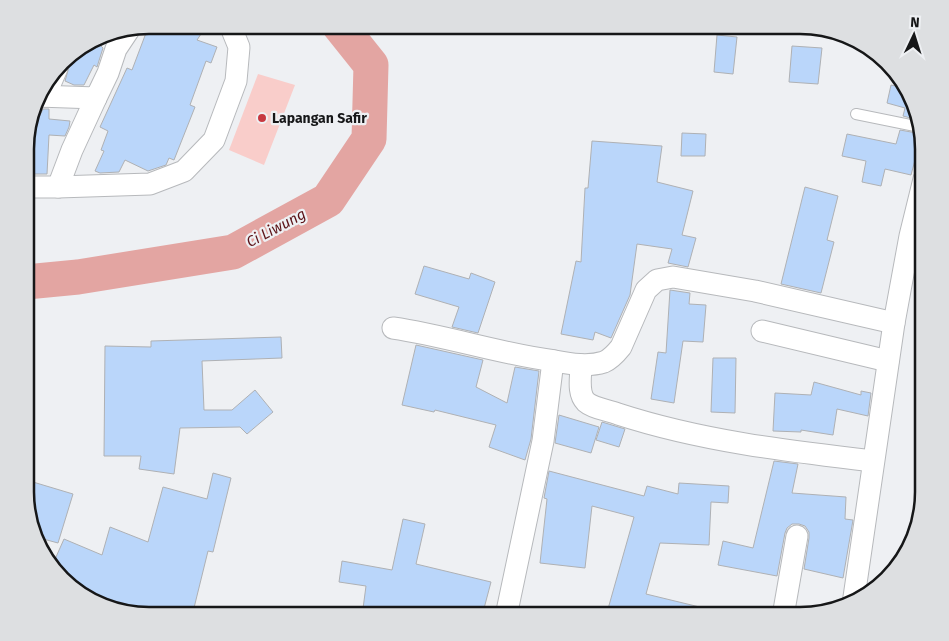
<svg xmlns="http://www.w3.org/2000/svg" width="949" height="641" font-family="'Fira Sans',sans-serif">
	<style>
		.green { fill: #f9cdca }
		.lines { fill: none; stroke-linecap: round; stroke-linejoin: round }
		.river { stroke: #e3a5a2; stroke-width: 35 }
		.building { fill: #bad6fa; stroke: #afb1b4 }
		.service-casing { stroke: #b7b9bc; stroke-width: 12 }
		.minor-casing { stroke: #b7b9bc; stroke-width: 23 }
		.service { stroke: #fff; stroke-width: 10 }
		.minor { stroke: #fff; stroke-width: 21 }
		.poi-dot { fill: #c73840; stroke: #eef0f3; stroke-width: 2 }
		.labels { text-anchor: middle; dominant-baseline: central; stroke-width: 4.5; stroke-linejoin: round; paint-order: stroke }
		.poi-label { font-size: 14px; font-weight: bold; fill: #161718; stroke: #eef0f3; text-anchor: start }
		.water-label { font-size: 15px; font-style: italic; fill: #5b1217; stroke: #eef0f3 }
		.rim { fill: none; stroke: #161718; stroke-width: 2.5 }
	</style>
	<rect width="100%" height="100%" fill="#eef0f3"/>
	<path class="green" d="M 258,74 L 295,85 L 264,165 L 229,150 Z"/>
	<g class="lines">
		<path class="river" d="M 26,282 L 78,277 L 233,252 L 328,200 L 369,139 L 371,65 L 339,25"/>
	</g>
	<g class="building">
		<path d="M 149,25 L 207,25 L 197,40 L 217,47 L 211,63 L 206,61 L 190,105 L 195,107 L 174,160 L 169,158 L 166,165 L 148,171 L 125,160 L 119,172 L 100,173 L 95,171 L 104,151 L 101,150 L 108,131 L 100,127 L 127,68 L 132,70 Z"/>
		<path d="M 717,35 L 737,37 L 733,74 L 714,72 Z"/>
		<path d="M 95,40 L 103,48 L 97,67 L 94,65 L 84,85 L 74,85 L 65,81 L 69,67 L 67,60 L 70,54 Z"/>
		<path d="M 792,46 L 822,48 L 818,84 L 789,82 Z"/>
		<path d="M 891,85 L 908,89 L 911,94 L 918,120 L 903,116 L 905,108 L 887,103 Z"/>
		<path d="M 43,109 L 49,109 L 49,119 L 70,121 L 69,127 L 65,136 L 49,135 L 47,174 L 26,174 L 26,143 Z"/>
		<path d="M 900,130 L 922,134 L 911,175 L 885,169 L 881,186 L 862,182 L 866,161 L 842,156 L 847,134 L 896,144 Z"/>
		<path d="M 682,133 L 706,134 L 705,156 L 681,156 Z"/>
		<path d="M 592,141 L 662,146 L 657,182 L 693,191 L 682,235 L 696,238 L 688,267 L 668,263 L 672,249 L 637,244 L 630,295 L 611,338 L 595,332 L 593,340 L 561,334 L 576,261 L 581,262 L 585,188 L 588,188 Z"/>
		<path d="M 805,187 L 838,196 L 827,240 L 834,242 L 821,293 L 781,284 Z"/>
		<path d="M 424,266 L 469,279 L 471,273 L 495,282 L 478,333 L 452,327 L 459,307 L 415,294 Z"/>
		<path d="M 670,290 L 690,293 L 689,304 L 706,305 L 703,342 L 683,341 L 674,403 L 651,399 L 658,352 L 666,353 Z"/>
		<path d="M 281,337 L 282,358 L 202,361 L 204,410 L 232,410 L 255,390 L 273,412 L 247,434 L 240,427 L 180,428 L 174,474 L 139,469 L 141,456 L 104,456 L 105,346 L 151,347 L 151,341 Z"/>
		<path d="M 416,345 L 483,360 L 476,387 L 507,403 L 515,367 L 539,371 L 531,439 L 525,460 L 489,447 L 496,425 L 435,410 L 434,412 L 402,405 Z"/>
		<path d="M 713,358 L 736,358 L 735,413 L 711,412 Z"/>
		<path d="M 814,382 L 861,395 L 861,391 L 871,393 L 868,416 L 837,409 L 833,435 L 801,430 L 801,432 L 773,431 L 775,393 L 811,395 Z"/>
		<path d="M 559,415 L 599,427 L 591,453 L 555,443 Z"/>
		<path d="M 602,422 L 625,429 L 619,447 L 596,440 Z"/>
		<path d="M 774,461 L 798,464 L 792,493 L 846,497 L 845,519 L 853,520 L 843,578 L 804,569 L 809,538 L 809,532 L 805,526 L 799,524 L 792,524 L 787,528 L 785,533 L 777,576 L 718,565 L 723,541 L 753,548 Z"/>
		<path d="M 549,471 L 644,496 L 647,486 L 678,494 L 679,483 L 729,486 L 728,503 L 711,502 L 709,545 L 660,543 L 646,594 L 712,610 L 711,616 L 606,616 L 634,517 L 592,506 L 585,568 L 540,563 L 547,499 L 544,498 Z"/>
		<path d="M 213,473 L 231,478 L 213,552 L 208,551 L 192,616 L 141,616 L 74,591 L 52,566 L 64,539 L 102,555 L 110,527 L 148,542 L 163,487 L 207,499 Z"/>
		<path d="M 33,482 L 73,494 L 58,543 L 36,537 L 26,508 Z"/>
		<path d="M 403,519 L 425,524 L 416,564 L 491,582 L 482,616 L 362,616 L 366,586 L 339,582 L 342,561 L 392,570 Z"/>
	</g>
	<g class="lines">
		<defs>
			<path id="service" d="M 856,114 L 920,127"/>
			<g id="minor">
				<path d="M 38,96 L 96,98 L 108,73 L 116,49 L 130,28"/>
				<path d="M 45,96 L 57,68"/>
				<path d="M 96,98 L 72,150 L 58,187 L 150,184 L 184,171 L 214,140 L 236,81 L 239,47 L 230,25"/>
				<path d="M 26,187 L 58,187"/>
				<path d="M 393,328 C 448,336 500,354 555,361 C 571,364 588,367 604,362 C 611,359 617,352 621,347 L 646,290 L 657,280 L 673,277 L 755,291 L 894,323"/>
				<path d="M 762,331 L 888,361"/>
				<path d="M 581,365 C 581,377 577,393 586,402 C 594,409 609,410 618,414 C 701,441 787,451 873,461"/>
				<path d="M 853,604 L 894,323 L 910,236 L 924,179"/>
				<path d="M 506,616 L 543,441 L 553,361"/>
				<path d="M 783,616 L 797,536"/>
			</g>
		</defs>
		<use href="#service" class="service-casing"/>
		<use href="#minor" class="minor-casing"/>
		<use href="#service" class="service"/>
		<use href="#minor" class="minor"/>
	</g>
	<circle class="poi-dot" cx="262" cy="118" r="5"/>
	<g class="labels">
		<g class="poi-label">
			<text x="272" y="118">Lapangan Safir</text>
		</g>
		<g class="water-label">
			<text transform="translate(276 228) rotate(-28)">Ci Liwung</text>
		</g>
	</g>
	<path d="M0 0H949V641H0ZM149 34H800A115 115 0 0 1 915 149V492A115 115 0 0 1 800 607H149A115 115 0 0 1 34 492V149A115 115 0 0 1 149 34Z" fill="#dddfe1" fill-rule="evenodd"/>
	<path class="rim" d="M149 34H800A115 115 0 0 1 915 149V492A115 115 0 0 1 800 607H149A115 115 0 0 1 34 492V149A115 115 0 0 1 149 34Z"/>
	<g transform="translate(914 35) rotate(4)" stroke="#eef0f3" stroke-width="4" paint-order="stroke">
	<path d="M0-4L9 19L0 12L-9 19Z" fill="#161718"/>
	<text y="-8" font-size="14" font-weight="bold" text-anchor="middle" fill="#161718">N</text>
	</g>
</svg>
